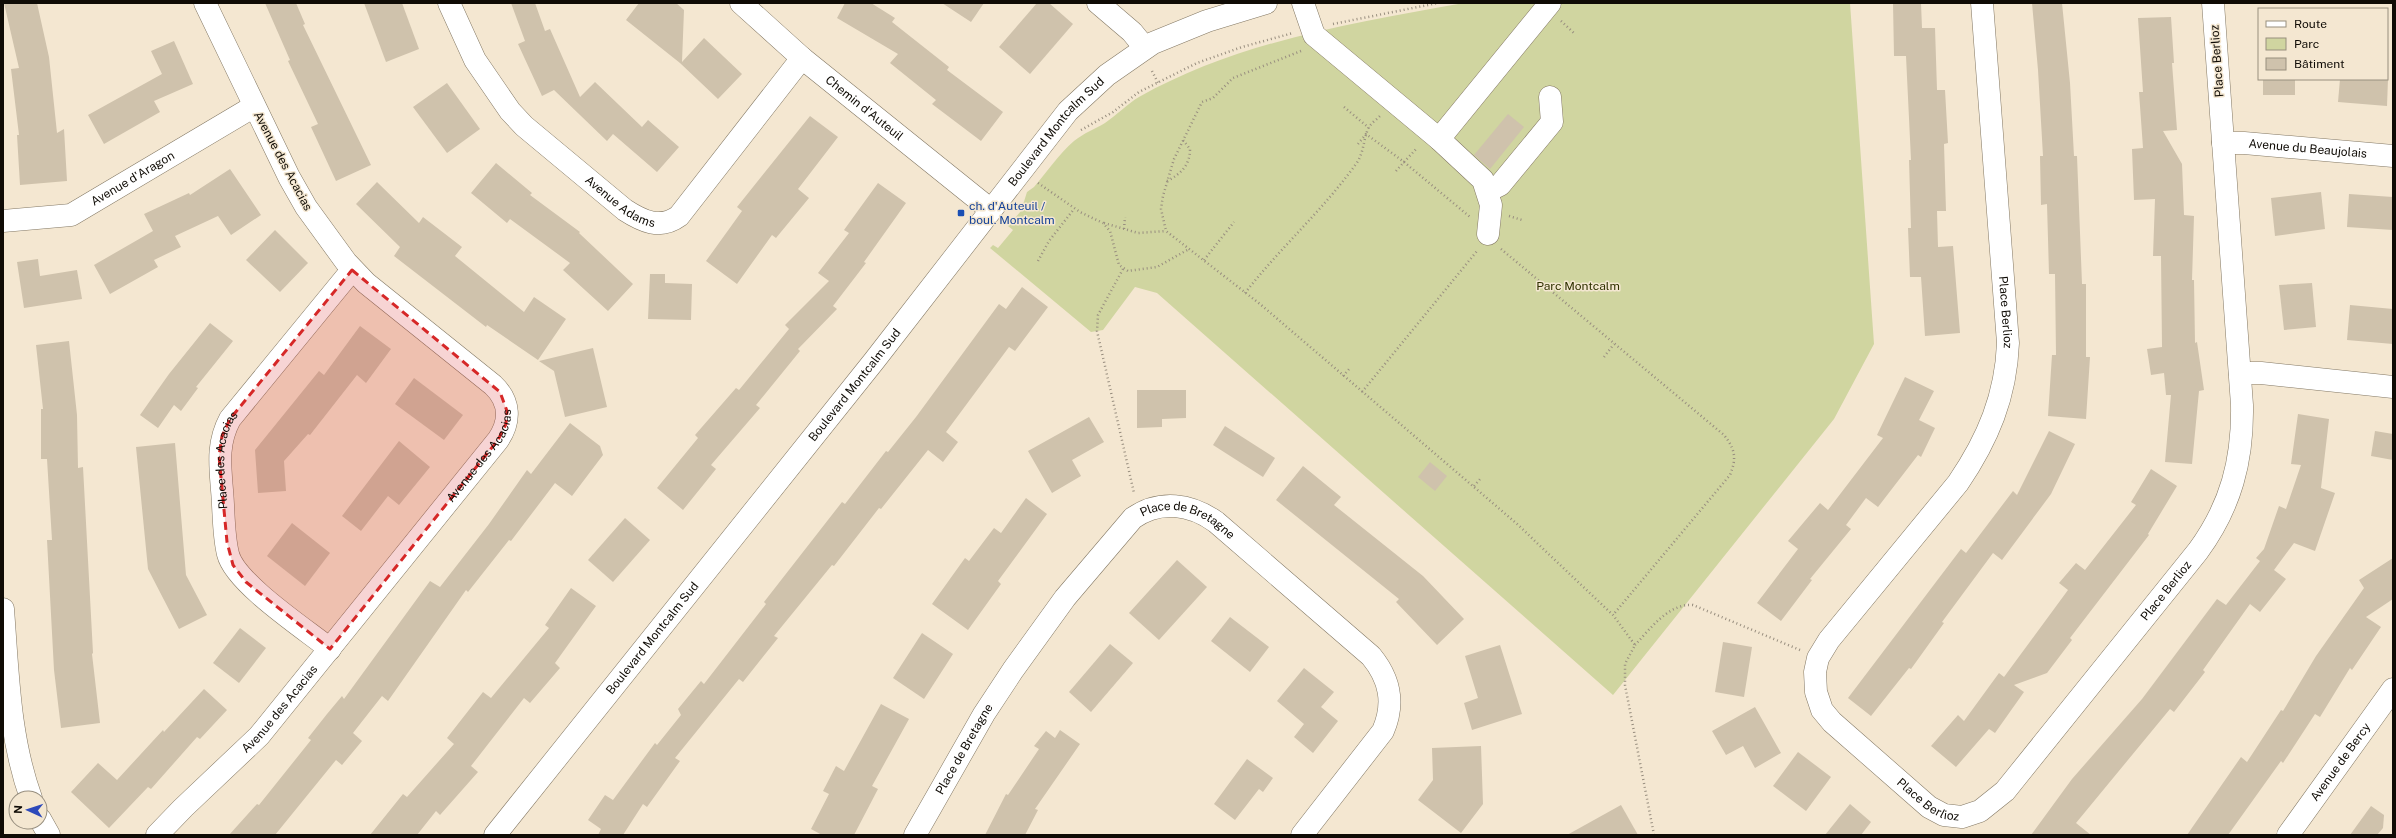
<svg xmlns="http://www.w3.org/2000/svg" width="2396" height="838" font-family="'Public Sans',sans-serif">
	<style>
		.green { fill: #d0d5a0 }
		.building { fill: #cfc2ac }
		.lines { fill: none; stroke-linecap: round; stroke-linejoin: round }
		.minor-casing { stroke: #837864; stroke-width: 23 }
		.path { stroke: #988e7f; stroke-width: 2.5; stroke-dasharray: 1 3; stroke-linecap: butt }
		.minor { stroke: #fff; stroke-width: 22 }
		.marked { fill: #d62828; fill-opacity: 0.2; stroke: #d62828; stroke-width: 3; stroke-dasharray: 8 5; stroke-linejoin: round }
		.transit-dot { fill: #1a4fb4; stroke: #f4e7d1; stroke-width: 1.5 }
		.labels { text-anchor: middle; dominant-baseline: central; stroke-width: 3; stroke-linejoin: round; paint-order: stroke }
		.street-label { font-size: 12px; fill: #0f0b05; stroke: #f4e7d1 }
		.transit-label { font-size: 12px; fill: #164399; stroke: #f4e7d1; text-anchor: start }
		.park-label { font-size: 12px; fill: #303201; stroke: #f4e7d1 }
	</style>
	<rect width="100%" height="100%" fill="#f4e7d1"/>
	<path class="green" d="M 1464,3 L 1850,3 L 1874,344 L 1834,419 L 1613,695 L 1157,293 L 1135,287 L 1103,330 L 1091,332 L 990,248 L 993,245 L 998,248 L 1013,230 L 1008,226 L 1021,211 L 1027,192 L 1034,187 C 1047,172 1059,154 1074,141 C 1084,133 1095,129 1105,123 C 1117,115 1127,104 1139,97 C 1239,41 1353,23 1464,3 Z"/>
	<g class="building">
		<path d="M 4,3 L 37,3 L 49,57 L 57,133 L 64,129 L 67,181 L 20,185 L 17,135 L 19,135 L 11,69 L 19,68 Z"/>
		<path d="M 265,3 L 296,3 L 305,24 L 303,25 L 371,165 L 336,181 L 311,127 L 318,124 L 288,61 L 290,60 Z"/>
		<path d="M 364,3 L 402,3 L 419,49 L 386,62 Z"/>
		<path d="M 511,3 L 535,3 L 545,31 L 550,29 L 580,97 L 595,82 L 642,127 L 648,120 L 679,147 L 657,172 L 613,134 L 607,141 L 554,90 L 542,96 L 518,44 L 525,41 Z"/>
		<path d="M 639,3 L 676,3 L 684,10 L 682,62 L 704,38 L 742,74 L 718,99 L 680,63 L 626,20 Z"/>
		<path d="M 845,3 L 871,3 L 895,18 L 892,22 L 949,67 L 947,70 L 1003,112 L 981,141 L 932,104 L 936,100 L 890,63 L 898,54 L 837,18 Z"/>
		<path d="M 942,3 L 984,3 L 971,22 Z"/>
		<path d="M 1037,3 L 1049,3 L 1073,24 L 1030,74 L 999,47 Z"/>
		<path d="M 1893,3 L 1921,3 L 1922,28 L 1935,28 L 1937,90 L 1945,90 L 1948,143 L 1944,144 L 1946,211 L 1937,211 L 1938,247 L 1953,246 L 1960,333 L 1925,336 L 1921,277 L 1910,277 L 1908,228 L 1911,228 L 1909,160 L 1911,160 L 1906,56 L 1894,56 Z"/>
		<path d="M 2032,3 L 2062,3 L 2070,83 L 2074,156 L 2077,156 L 2082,284 L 2086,284 L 2086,357 L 2090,357 L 2086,419 L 2048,416 L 2052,355 L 2056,355 L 2055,274 L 2049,274 L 2047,204 L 2041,205 L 2040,156 L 2043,156 L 2038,70 Z"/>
		<path d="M 2171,17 L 2174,63 L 2172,63 L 2177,130 L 2163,131 L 2182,164 L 2184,215 L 2194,216 L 2192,280 L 2194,280 L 2195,343 L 2197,342 L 2204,390 L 2199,391 L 2192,464 L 2165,462 L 2171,395 L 2166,395 L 2164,373 L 2151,375 L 2147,349 L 2162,347 L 2161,256 L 2153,256 L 2155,199 L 2134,200 L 2132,149 L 2143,148 L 2139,92 L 2143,92 L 2138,18 Z"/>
		<path d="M 174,41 L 193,84 L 154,101 L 160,112 L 104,144 L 88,115 L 162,74 L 151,51 Z"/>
		<rect x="2263" y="79" width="32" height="16"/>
		<path d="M 2340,79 L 2388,79 L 2387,106 L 2338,102 Z"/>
		<path d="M 447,83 L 480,129 L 447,153 L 413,107 Z"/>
		<path d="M 1508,114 L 1524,127 L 1490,169 L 1474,155 Z"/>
		<path d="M 810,116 L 838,137 L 798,189 L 809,198 L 776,238 L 772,235 L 737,284 L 706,261 L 742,211 L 737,207 Z"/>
		<path d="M 496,163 L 532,193 L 530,195 L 580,232 L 579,233 L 633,284 L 608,311 L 563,270 L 570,263 L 510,219 L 507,223 L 471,193 Z"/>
		<path d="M 230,169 L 261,215 L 231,235 L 218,216 L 175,236 L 181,247 L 154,260 L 158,267 L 110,294 L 94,265 L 153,231 L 144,214 L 189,193 L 190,195 Z"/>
		<path d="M 377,182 L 419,223 L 423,217 L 462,247 L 455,256 L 524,312 L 534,297 L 566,319 L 538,360 L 487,325 L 486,327 L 394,256 L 400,247 L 356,204 Z"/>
		<path d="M 878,183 L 906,203 L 864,262 L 866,263 L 833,306 L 837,309 L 798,349 L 800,351 L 756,405 L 760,408 L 711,465 L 716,469 L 683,510 L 657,488 L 698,438 L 695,435 L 736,388 L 739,390 L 789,329 L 785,325 L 829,281 L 818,273 L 849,233 L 844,230 Z"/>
		<path d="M 2321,192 L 2325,229 L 2275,236 L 2271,198 Z"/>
		<path d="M 2349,194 L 2393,197 L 2393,230 L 2347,227 Z"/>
		<path d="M 275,230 L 308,263 L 280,292 L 246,260 Z"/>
		<path d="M 38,259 L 40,276 L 77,270 L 82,299 L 24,308 L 17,262 Z"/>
		<path d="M 650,274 L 665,274 L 665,283 L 692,284 L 691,320 L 648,319 Z"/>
		<path d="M 2312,283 L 2316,327 L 2284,330 L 2279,285 Z"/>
		<path d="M 1022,287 L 1048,307 L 1015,351 L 1009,347 L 946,432 L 958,442 L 943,462 L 928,450 L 881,509 L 879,508 L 834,566 L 832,565 L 774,636 L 778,638 L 743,682 L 739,679 L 675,758 L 680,761 L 647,807 L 643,804 L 623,835 L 598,835 L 601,829 L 588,820 L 605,795 L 613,800 L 655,743 L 657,745 L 681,715 L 678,709 L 701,681 L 704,684 L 766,604 L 764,602 L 842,502 L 845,504 L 886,451 L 888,452 L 916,417 L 999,304 L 1006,309 Z"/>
		<path d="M 2350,305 L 2393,309 L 2393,344 L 2347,340 Z"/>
		<path d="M 210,323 L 233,341 L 196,387 L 198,388 L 181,411 L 174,405 L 158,428 L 140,415 L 169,374 Z"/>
		<path d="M 360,326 L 391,349 L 366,383 L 357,375 L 310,435 L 308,434 L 284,461 L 286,491 L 258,493 L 255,450 L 319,371 L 324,375 Z"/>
		<path d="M 69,341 L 77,415 L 78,468 L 83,467 L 93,653 L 92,654 L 100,723 L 61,728 L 54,670 L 47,540 L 52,540 L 47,459 L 41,459 L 41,409 L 43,409 L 36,345 Z"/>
		<path d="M 593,348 L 607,407 L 565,417 L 554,371 L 539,361 Z"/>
		<path d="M 1905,377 L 1934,391 L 1919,420 L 1935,428 L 1921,457 L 1918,455 L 1878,507 L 1866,498 L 1846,525 L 1851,529 L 1810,579 L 1812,580 L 1781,621 L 1757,603 L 1798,549 L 1788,541 L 1820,503 L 1828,510 L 1883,438 L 1877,435 Z"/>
		<path d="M 414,378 L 463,415 L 444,440 L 395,404 Z"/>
		<path d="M 1137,390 L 1186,390 L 1186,418 L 1162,419 L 1162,427 L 1137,428 Z"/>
		<path d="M 2298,414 L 2329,419 L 2321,488 L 2335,493 L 2315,551 L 2294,543 L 2274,570 L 2286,579 L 2260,612 L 2250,604 L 2203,670 L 2205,672 L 2174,712 L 2170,709 L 2076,823 L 2091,835 L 2031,835 L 2072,779 L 2142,699 L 2217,599 L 2226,605 L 2260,561 L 2256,558 L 2264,549 L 2279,506 L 2286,509 L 2301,465 L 2291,464 Z"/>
		<path d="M 1089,417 L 1104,442 L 1072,460 L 1081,476 L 1052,493 L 1028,451 Z"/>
		<path d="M 570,423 L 600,446 L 603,455 L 572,496 L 555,483 L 511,541 L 509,540 L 468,592 L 466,590 L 388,701 L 382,696 L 353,733 L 362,741 L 342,765 L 336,760 L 275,835 L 229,835 L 257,804 L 259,805 L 311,740 L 308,738 L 327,714 L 342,696 L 344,699 L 430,581 L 440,587 L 489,524 L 527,470 L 531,474 Z"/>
		<path d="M 1225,426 L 1275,458 L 1263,477 L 1213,445 Z"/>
		<path d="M 2049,431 L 2075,444 L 2051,494 L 2002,560 L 1993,553 L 1942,622 L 1944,623 L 1911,669 L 1909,668 L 1871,716 L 1848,698 L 1961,549 L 1966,553 L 2013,491 L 2017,495 Z"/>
		<path d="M 2375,431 L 2393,434 L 2393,460 L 2371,456 Z"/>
		<path d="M 399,441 L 430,467 L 399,505 L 388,496 L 361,531 L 342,516 Z"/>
		<path d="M 175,443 L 186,575 L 207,615 L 179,629 L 148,569 L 136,447 Z"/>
		<path d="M 1430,462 L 1447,476 L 1435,491 L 1418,477 Z"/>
		<path d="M 1303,466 L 1341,497 L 1334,505 L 1423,576 L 1464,619 L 1437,645 L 1396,602 L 1399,599 L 1276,500 Z"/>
		<path d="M 2151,469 L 2177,486 L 2148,534 L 2149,535 L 2070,638 L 2072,640 L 2047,673 L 2014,685 L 2024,692 L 1995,733 L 1989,729 L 1956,767 L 1931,746 L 1958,715 L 1964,721 L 1999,673 L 2004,677 L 2068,590 L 2059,583 L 2076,563 L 2085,570 L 2136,505 L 2131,502 Z"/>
		<path d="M 1026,498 L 1047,514 L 998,581 L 1001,584 L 968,630 L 932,604 L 965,558 L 969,561 L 994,528 L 1001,533 Z"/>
		<path d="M 625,518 L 650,540 L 613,582 L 588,560 Z"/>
		<path d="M 292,523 L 330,553 L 305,586 L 267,556 Z"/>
		<path d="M 2393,558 L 2393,599 L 2366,617 L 2381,627 L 2352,670 L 2350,668 L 2320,717 L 2315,714 L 2283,763 L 2281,761 L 2228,835 L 2187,835 L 2241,757 L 2247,762 L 2281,710 L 2283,711 L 2316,656 L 2364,588 L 2359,580 Z"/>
		<path d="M 1177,560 L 1207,587 L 1159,640 L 1129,613 Z"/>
		<path d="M 571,588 L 596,606 L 555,663 L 560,668 L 530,703 L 524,698 L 471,766 L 478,772 L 440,815 L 436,811 L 417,835 L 370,835 L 403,794 L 407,797 L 454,744 L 447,738 L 483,692 L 491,698 L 549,628 L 545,625 Z"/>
		<path d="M 1230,617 L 1269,647 L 1250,672 L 1211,641 Z"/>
		<path d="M 240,628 L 266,648 L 239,683 L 213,663 Z"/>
		<path d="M 922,633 L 953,654 L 924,699 L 893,678 Z"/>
		<path d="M 1723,642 L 1752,647 L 1744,697 L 1715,692 Z"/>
		<path d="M 1110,644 L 1133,663 L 1091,712 L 1069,692 Z"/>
		<path d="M 1500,645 L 1522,714 L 1472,730 L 1464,703 L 1478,698 L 1465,656 Z"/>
		<path d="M 1304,668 L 1334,692 L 1321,707 L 1338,721 L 1313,753 L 1294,737 L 1304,724 L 1277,701 Z"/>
		<path d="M 204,689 L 227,710 L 200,739 L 197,737 L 151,789 L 148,787 L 109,828 L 71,792 L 98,763 L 117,780 L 163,730 L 164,732 Z"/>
		<path d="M 881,704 L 909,719 L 872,786 L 878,789 L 854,835 L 822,835 L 811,829 L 829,794 L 823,791 L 836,766 L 844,771 Z"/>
		<path d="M 1755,707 L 1781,753 L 1755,768 L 1743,746 L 1726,755 L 1712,731 Z"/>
		<path d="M 1060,730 L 1080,744 L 1035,809 L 1038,810 L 1025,835 L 985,835 L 1006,794 L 1008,795 L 1039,749 L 1034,746 L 1046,731 L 1055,738 Z"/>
		<path d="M 1481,746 L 1483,804 L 1461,833 L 1418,800 L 1433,780 L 1432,748 Z"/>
		<path d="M 1798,752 L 1831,777 L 1806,811 L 1773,786 Z"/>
		<path d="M 1247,759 L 1273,778 L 1263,792 L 1259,789 L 1235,820 L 1214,804 Z"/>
		<path d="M 1850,804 L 1871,822 L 1861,835 L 1825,835 Z"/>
		<path d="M 1621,805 L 1638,835 L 1567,835 Z"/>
		<path d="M 2371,806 L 2384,815 L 2383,828 L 2377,835 L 2350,835 Z"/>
	</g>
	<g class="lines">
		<defs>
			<g id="minor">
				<path id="s1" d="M 449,3 L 475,60 L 510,111 L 524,126 L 625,210 C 642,221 660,230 679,216 L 802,58"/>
				<path id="s2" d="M 741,3 L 802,58 L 991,210"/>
				<path d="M 1098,3 L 1132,32 L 1145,48"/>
				<path d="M 1303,3 L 1314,35 L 1439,139 L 1550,3"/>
				<path id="s3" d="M 1982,3 L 2008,343 C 2006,396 1988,439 1958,483 L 1829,640 L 1818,658 L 1815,672 L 1816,692 L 1822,710 L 1832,722 L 1929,807 L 1944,815 L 1962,817 L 1980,811 L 2005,791 L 2198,551 C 2231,506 2243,460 2242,405 L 2213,3"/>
				<path d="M 1439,139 L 1483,180 L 1491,205 L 1488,234"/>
				<path id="s4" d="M 2223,143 L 2244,143 L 2393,156"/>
				<path d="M 1488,191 L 1500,185 L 1552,122 L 1550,97"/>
				<path id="s5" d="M 3,221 L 71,215 L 253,107"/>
				<path d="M 2240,373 L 2261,373 L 2393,387"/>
				<path d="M 3,609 C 8,673 9,737 31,798"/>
				<path id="s6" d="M 330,649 C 305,629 235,583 228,554 C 223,534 224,511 222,490 C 220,465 217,443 230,419 L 352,270"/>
				<path d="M 40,819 L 49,835"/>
				<path id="s7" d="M 157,835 L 183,808 L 259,736 L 498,440 C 511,421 510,401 493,385 L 366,283 L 346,262 L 306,207 L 289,177 L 205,3"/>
				<path id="s8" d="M 495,835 L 874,361 L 1068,111 L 1107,75 L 1153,43 L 1207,21 L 1266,3"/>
				<path id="s9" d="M 915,835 L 984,714 L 1013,670 L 1065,598 L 1133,518 C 1160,499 1191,504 1216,522 L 1371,656 C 1390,679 1395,703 1383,731 L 1302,835"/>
				<path id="s10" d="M 2288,835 L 2393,689"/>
			</g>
		</defs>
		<use href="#minor" class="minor-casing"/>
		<g class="path">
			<path d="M 1561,21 L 1575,34"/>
			<path d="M 1333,24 L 1438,3"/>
			<path d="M 1301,51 L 1233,78 L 1213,98 L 1202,102 L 1174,159 L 1163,196 L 1161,209 L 1166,231 L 1260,304 L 1516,523 L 1613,615 L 1635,645 L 1625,664 L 1625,685 L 1654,835"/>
			<path d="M 1152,71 L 1158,83"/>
			<path d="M 1344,107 L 1369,128"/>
			<path d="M 1081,130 L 1113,112 L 1139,92 L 1197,63 L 1242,47 L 1293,33"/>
			<path d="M 1358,144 L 1366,134 L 1404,162 L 1417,148"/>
			<path d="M 1396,171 L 1404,162 L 1470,217"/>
			<path d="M 1167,181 C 1181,174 1190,165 1190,149 L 1183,140"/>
			<path d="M 1038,183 L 1080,212 L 1103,223 L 1110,231 L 1119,265 L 1128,271 L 1157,267 L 1189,249"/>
			<path d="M 1509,216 L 1522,220"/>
			<path d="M 1104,223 L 1138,233 L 1166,231"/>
			<path d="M 1124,229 L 1125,217"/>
			<path d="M 1501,249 L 1724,435 C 1735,449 1737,458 1730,475 L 1613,615"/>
			<path d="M 1204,260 L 1234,222"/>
			<path d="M 1038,261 L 1049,241 L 1074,209"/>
			<path d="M 1123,269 L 1098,315 L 1097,331 L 1134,493"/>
			<path d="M 1245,293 C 1280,248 1323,210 1356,164 C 1364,153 1363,141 1368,129 C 1370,124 1376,120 1380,116"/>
			<path d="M 1604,357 L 1614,344"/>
			<path d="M 1343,376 L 1350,368"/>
			<path d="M 1362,392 L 1477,251"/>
			<path d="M 1474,486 L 1481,478"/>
			<path d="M 1635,645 C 1650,629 1669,603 1693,605 L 1800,650"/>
		</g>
		<use href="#minor" class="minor"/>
	</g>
	<path class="marked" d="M 352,270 L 500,392 L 507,411 L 506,424 L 498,440 L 330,649 L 246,582 L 233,565 L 227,542 L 219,456 L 222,436 L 230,419 Z"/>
	<rect class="transit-dot" x="957" y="209" width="8" height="8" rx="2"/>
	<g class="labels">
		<g class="street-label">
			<text transform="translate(2217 61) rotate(-94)">Place Berlioz</text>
			<text stroke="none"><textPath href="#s2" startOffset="162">Chemin d'Auteuil</textPath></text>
			<text stroke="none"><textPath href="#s8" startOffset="900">Boulevard Montcalm Sud</textPath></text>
			<text stroke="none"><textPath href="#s4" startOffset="85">Avenue du Beaujolais</textPath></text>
			<text transform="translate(283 161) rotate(62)">Avenue des Acacias</text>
			<text stroke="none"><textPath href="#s5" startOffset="140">Avenue d'Aragon</textPath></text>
			<text stroke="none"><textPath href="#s1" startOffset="268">Avenue Adams</textPath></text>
			<text stroke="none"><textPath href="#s3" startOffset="310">Place Berlioz</textPath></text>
			<text stroke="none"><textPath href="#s8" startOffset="576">Boulevard Montcalm Sud</textPath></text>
			<text stroke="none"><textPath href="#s7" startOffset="500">Avenue des Acacias</textPath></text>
			<text stroke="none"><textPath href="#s6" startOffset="236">Place des Acacias</textPath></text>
			<text stroke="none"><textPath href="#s9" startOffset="446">Place de Bretagne</textPath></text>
			<text stroke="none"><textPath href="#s3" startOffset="1257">Place Berlioz</textPath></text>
			<text stroke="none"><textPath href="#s8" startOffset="252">Boulevard Montcalm Sud</textPath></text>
			<text stroke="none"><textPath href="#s7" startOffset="176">Avenue des Acacias</textPath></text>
			<text stroke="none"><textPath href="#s9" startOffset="99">Place de Bretagne</textPath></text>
			<text stroke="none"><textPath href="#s10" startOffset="90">Avenue de Bercy</textPath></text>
			<text stroke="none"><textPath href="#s3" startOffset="910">Place Berlioz</textPath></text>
		</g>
		<g class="transit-label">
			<text x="969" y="206">ch. d'Auteuil /<tspan x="969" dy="14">boul. Montcalm</tspan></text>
		</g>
		<g class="park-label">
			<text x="1578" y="286">Parc Montcalm</text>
		</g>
	</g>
	<rect width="2396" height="838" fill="none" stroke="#0f0b05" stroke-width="8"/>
	<rect x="2258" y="8" width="130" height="72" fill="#f4e7d1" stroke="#988f7f"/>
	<rect x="2266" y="21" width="20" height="6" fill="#ffffff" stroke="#988f7f"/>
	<text x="2294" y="28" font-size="12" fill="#0f0b05">Route</text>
	<rect x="2266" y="38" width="20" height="12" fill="#d0d5a0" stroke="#988f7f"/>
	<text x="2294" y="48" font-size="12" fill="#0f0b05">Parc</text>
	<rect x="2266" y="58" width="20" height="12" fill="#cfc2ac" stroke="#988f7f"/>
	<text x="2294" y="68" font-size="12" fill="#0f0b05">Bâtiment</text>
	<g transform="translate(28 810) rotate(273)"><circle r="19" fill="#f4e7d1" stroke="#988f7f"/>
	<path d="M0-3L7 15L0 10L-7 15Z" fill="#2d49ba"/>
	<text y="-6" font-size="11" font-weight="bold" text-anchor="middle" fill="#0f0b05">N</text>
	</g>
</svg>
